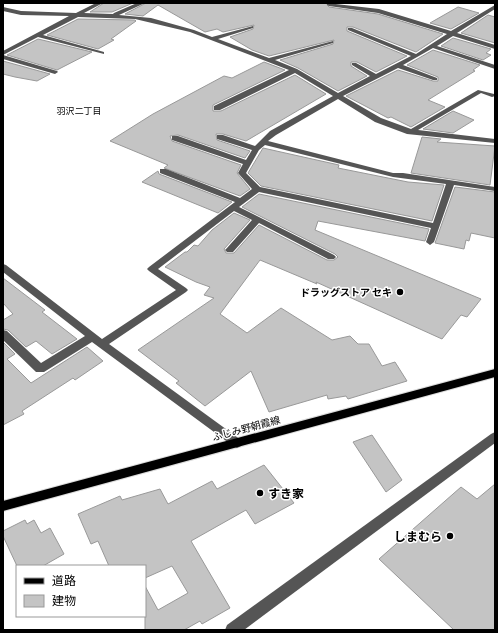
<svg xmlns="http://www.w3.org/2000/svg" width="498" height="633" font-family="Manrope,'Noto Sans JP',sans-serif">
	<style>
		.building { fill: #c4c4c4; stroke: #999 }
		.lines { fill: none; stroke-linecap: round; stroke-linejoin: round }
		.major-casing { stroke: #dbdbdb; stroke-width: 2 }
		.minor { fill: #555; fill-rule: evenodd }
		.major { fill: #000; fill-rule: evenodd }
		.poi-dot { fill: #000; stroke: #fff; stroke-width: 1.5 }
		.labels { text-anchor: middle; dominant-baseline: central; stroke-width: 3; stroke-linejoin: round; paint-order: stroke }
		.far-neighbourhood-label { font-size: 9px; fill: #000; stroke: #fff }
		.poi-label { font-size: 10px; font-weight: bold; fill: #000; stroke: #fff; text-anchor: end }
		.street-label { font-size: 10px; fill: #000; stroke: #fff }
		.near-poi-label { font-size: 12px; font-weight: bold; fill: #000; stroke: #fff; text-anchor: start }
	</style>
	<rect width="100%" height="100%" fill="#fff"/>
	<g class="building">
		<path d="M 104,3 L 133,3 L 112,12 L 90,12 Z"/>
		<path d="M 146,3 L 326,3 L 329,7 L 378,14 L 443,34 L 416,52 L 353,27 L 347,27 L 347,31 L 407,56 L 376,72 L 357,62 L 351,62 L 351,66 L 367,76 L 338,91 L 298,68 L 280,60 L 333,44 L 334,40 L 269,56 L 252,50 L 230,37 L 253,29 L 254,25 L 223,32 L 217,29 L 205,32 L 158,5 L 143,16 L 125,14 Z"/>
		<path d="M 458,7 L 479,13 L 451,29 L 430,23 Z"/>
		<path d="M 488,15 L 495,17 L 495,43 L 461,33 Z"/>
		<path d="M 78,19 L 135,20 L 136,21 L 111,39 L 114,40 L 98,49 L 47,35 Z"/>
		<path d="M 453,38 L 491,49 L 486,53 L 491,55 L 483,60 L 441,46 Z"/>
		<path d="M 38,39 L 92,52 L 57,70 L 7,55 Z"/>
		<path d="M 433,50 L 480,65 L 473,70 L 475,71 L 428,100 L 445,107 L 411,127 L 391,117 L 388,118 L 346,96 L 398,70 L 433,81 L 438,81 L 438,77 L 407,65 Z"/>
		<path d="M 3,61 L 50,74 L 37,81 L 15,77 L 3,74 Z"/>
		<path d="M 264,62 L 285,70 L 213,105 L 213,111 L 221,111 L 295,75 L 326,94 L 246,141 L 223,134 L 216,134 L 217,140 L 250,151 L 245,158 L 178,135 L 170,136 L 172,141 L 241,165 L 237,173 L 250,189 L 240,196 L 164,168 L 168,165 L 110,141 L 153,114 L 224,76 L 232,78 Z"/>
		<path d="M 453,111 L 474,120 L 453,133 L 423,129 Z"/>
		<path d="M 422,137 L 441,139 L 437,142 L 495,146 L 490,185 L 411,173 Z"/>
		<path d="M 263,148 L 339,165 L 338,168 L 408,182 L 444,185 L 432,221 L 261,186 L 248,173 Z"/>
		<path d="M 158,171 L 159,174 L 232,202 L 218,213 L 142,182 Z"/>
		<path d="M 455,187 L 495,192 L 495,238 L 471,233 L 469,241 L 466,240 L 464,249 L 435,243 Z"/>
		<path d="M 259,194 L 429,229 L 425,241 L 318,221 L 315,230 L 481,299 L 467,317 L 461,315 L 442,339 L 316,282 L 317,284 L 260,260 L 220,314 L 247,333 L 281,308 L 332,340 L 350,336 L 358,344 L 369,344 L 382,366 L 395,362 L 407,381 L 348,399 L 346,396 L 328,399 L 327,395 L 269,412 L 251,371 L 205,406 L 176,383 L 179,381 L 138,350 L 214,298 L 204,295 L 210,287 L 196,282 L 165,267 L 185,252 L 187,252 L 194,245 L 198,246 L 212,230 L 234,213 L 250,220 L 224,249 L 226,253 L 234,253 L 259,225 L 327,260 L 334,260 L 338,257 L 335,254 L 242,207 Z"/>
		<path d="M 3,278 L 45,310 L 42,312 L 77,339 L 52,354 L 36,341 L 26,347 L 8,330 L 3,329 L 3,320 L 13,314 L 3,303 Z"/>
		<path d="M 3,342 L 15,354 L 7,359 L 31,383 L 87,347 L 103,361 L 75,380 L 73,378 L 22,411 L 24,414 L 3,425 Z"/>
		<path d="M 372,435 L 402,480 L 386,492 L 353,442 Z"/>
		<path d="M 264,465 L 294,503 L 255,524 L 246,510 L 191,541 L 230,608 L 202,624 L 200,621 L 184,630 L 145,630 L 145,586 L 158,610 L 188,593 L 172,566 L 145,578 L 145,566 L 109,566 L 98,541 L 91,544 L 78,514 L 120,496 L 122,500 L 160,489 L 168,504 L 212,481 L 217,489 Z"/>
		<path d="M 495,484 L 495,630 L 454,630 L 379,559 L 461,487 L 477,499 Z"/>
		<path d="M 25,520 L 27,524 L 34,520 L 41,533 L 50,528 L 64,554 L 43,566 L 17,566 L 3,536 L 3,531 Z"/>
	</g>
	<g class="lines">
		<defs>
			<path id="major" d="M 495,369 L 495,377 L 3,511 L 3,501 Z"/>
		</defs>
		<use href="#major" class="major-casing"/>
		<g class="minor">
			<path d="M 96,3 L 103,3 L 84,13 L 113,14 L 114,13 L 137,3 L 145,3 L 119,15 L 151,18 L 194,30 L 212,37 L 253,26 L 253,28 L 218,39 L 269,58 L 333,41 L 333,43 L 275,60 L 297,69 L 338,93 L 370,76 L 352,65 L 352,63 L 356,63 L 376,74 L 411,56 L 348,30 L 348,28 L 352,28 L 416,54 L 447,34 L 378,13 L 329,6 L 327,5 L 327,3 L 379,9 L 451,31 L 495,5 L 495,9 L 457,33 L 495,45 L 495,49 L 453,36 L 437,46 L 495,65 L 495,69 L 433,48 L 403,65 L 437,78 L 437,80 L 433,80 L 398,68 L 343,96 L 381,118 L 411,129 L 478,90 L 494,94 L 495,96 L 492,97 L 481,93 L 418,130 L 495,139 L 495,143 L 407,134 L 375,122 L 338,99 L 276,135 L 268,141 L 393,173 L 403,173 L 495,187 L 495,191 L 454,185 L 434,242 L 430,245 L 426,242 L 431,228 L 259,192 L 239,207 L 334,255 L 336,257 L 334,259 L 328,259 L 259,223 L 233,252 L 227,252 L 225,250 L 227,248 L 252,220 L 234,211 L 158,269 L 186,288 L 188,290 L 186,292 L 109,344 L 241,440 L 243,443 L 241,446 L 237,448 L 233,446 L 92,342 L 44,372 L 36,372 L 3,340 L 3,330 L 7,331 L 41,363 L 85,336 L 3,272 L 3,264 L 6,265 L 102,339 L 176,290 L 149,271 L 147,269 L 149,267 L 235,202 L 160,173 L 160,169 L 166,169 L 240,198 L 252,189 L 238,173 L 243,164 L 172,140 L 172,136 L 178,136 L 246,160 L 252,150 L 217,139 L 217,135 L 223,135 L 255,146 L 270,131 L 333,96 L 295,73 L 220,110 L 214,110 L 214,106 L 289,70 L 190,32 L 135,19 L 78,17 L 43,35 L 104,52 L 104,54 L 38,37 L 3,55 L 3,51 L 69,16 L 21,15 L 3,11 L 3,7 L 21,11 L 76,13 ZM 265,145 L 393,177 L 446,184 L 433,223 L 260,187 L 246,173 L 259,150 Z"/>
			<path d="M 3,55 L 57,71 L 58,72 L 55,74 L 3,59 Z"/>
			<path d="M 495,432 L 495,443 L 244,630 L 225,630 L 227,625 L 491,434 Z"/>
		</g>
		<use href="#major" class="major"/>
	</g>
	<g class="poi-dot">
		<circle cx="400" cy="292" r="4"/>
		<circle cx="260" cy="493" r="4"/>
		<circle cx="450" cy="536" r="4"/>
	</g>
	<g class="labels">
		<g class="far-neighbourhood-label">
			<text x="79" y="110">羽沢二丁目</text>
		</g>
		<g class="poi-label">
			<text x="392" y="292">ドラッグストア セキ</text>
		</g>
		<g class="street-label">
			<text transform="translate(246 428) rotate(-15)">ふじみ野朝霞線</text>
		</g>
		<g class="near-poi-label">
			<text x="268" y="493">すき家</text>
			<text x="442" y="536" text-anchor="end">しまむら</text>
		</g>
	</g>
	<rect width="498" height="633" fill="none" stroke="#000000" stroke-width="8"/>
	<rect x="16" y="565" width="130" height="52" fill="#ffffff" stroke="#999999"/>
	<rect x="24" y="578" width="20" height="6" fill="#000000" stroke="#999999"/>
	<text x="52" y="585" font-size="12" fill="#000000">道路</text>
	<rect x="24" y="595" width="20" height="12" fill="#c4c4c4" stroke="#999999"/>
	<text x="52" y="605" font-size="12" fill="#000000">建物</text>
</svg>
